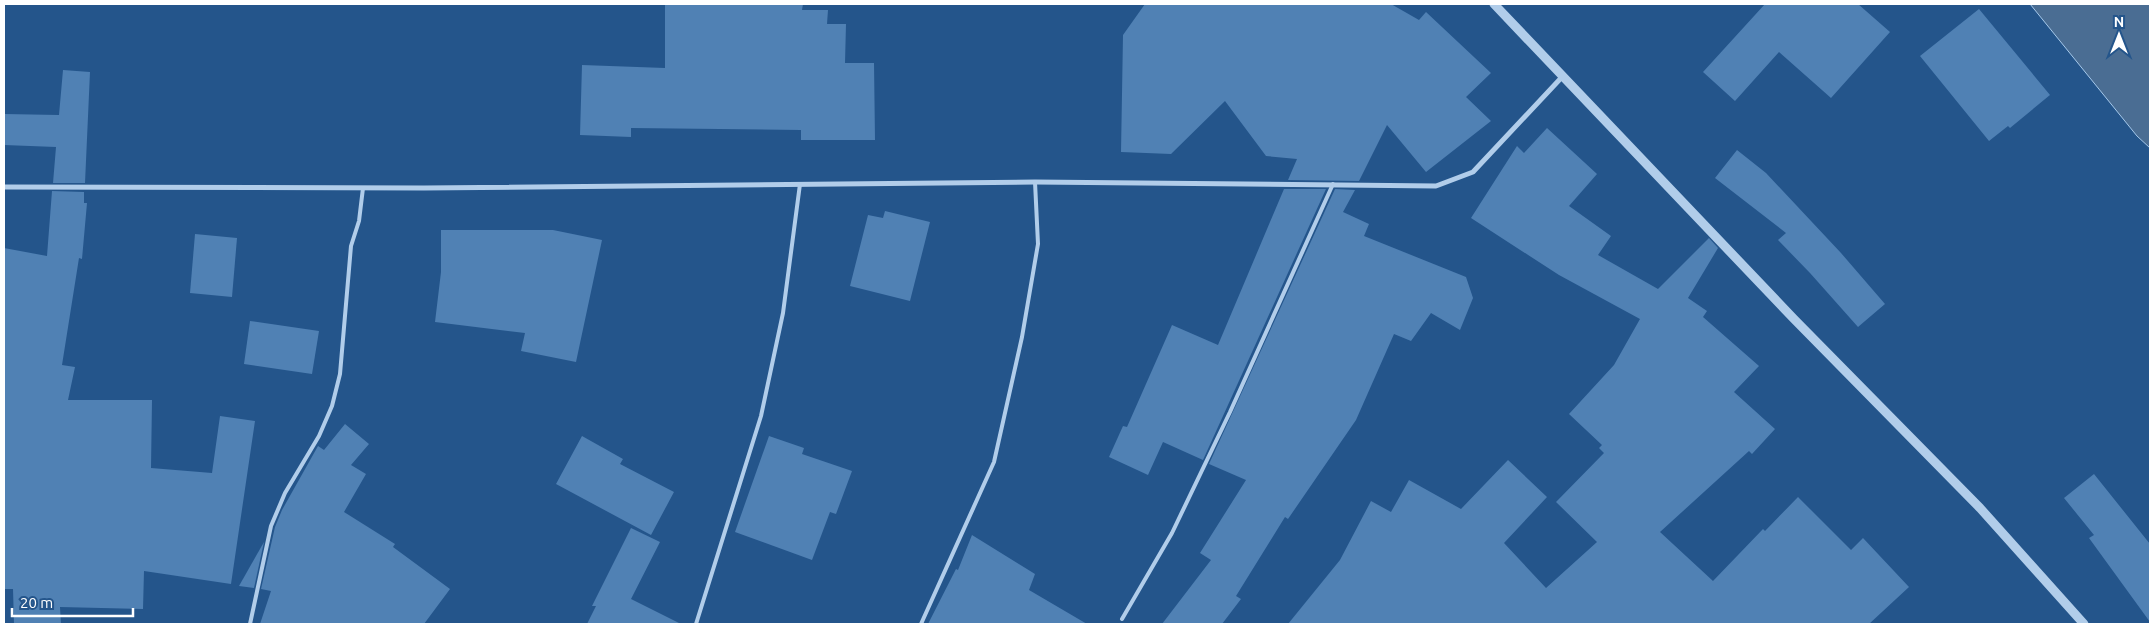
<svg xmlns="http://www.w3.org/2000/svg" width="2154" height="628" font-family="Ubuntu,sans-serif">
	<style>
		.water { fill: #4a6d93; stroke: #a6c9eb }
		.building { fill: #5081b4 }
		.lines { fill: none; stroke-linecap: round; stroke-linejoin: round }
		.service { stroke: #b1cdea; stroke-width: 4 }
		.minor { stroke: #b1cdea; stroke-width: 5 }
		.tertiary { stroke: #b1cdea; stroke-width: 9 }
	</style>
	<rect width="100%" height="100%" fill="#24558b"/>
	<path class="water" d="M 2030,4 L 2150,4 L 2150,148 L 2137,136 Z"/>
	<g class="building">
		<path d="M 665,4 L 803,4 L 802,10 L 828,10 L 827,24 L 846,24 L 845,63 L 874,63 L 875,140 L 801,140 L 801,130 L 631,128 L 631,137 L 580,135 L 582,65 L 665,68 Z"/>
		<path d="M 1145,4 L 1391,4 L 1419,20 L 1426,12 L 1491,73 L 1466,97 L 1491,121 L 1426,172 L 1387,125 L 1359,181 L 1288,180 L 1297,159 L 1266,156 L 1225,101 L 1171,154 L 1121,152 L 1123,35 Z"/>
		<path d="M 1765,4 L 1858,4 L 1890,32 L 1831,98 L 1779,52 L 1735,101 L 1703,72 Z"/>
		<path d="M 1979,9 L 2050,95 L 2010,128 L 2008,126 L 1989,141 L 1920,56 Z"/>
		<path d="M 63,70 L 90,72 L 85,183 L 53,183 L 56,147 L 4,145 L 4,114 L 59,115 Z"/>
		<path d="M 1547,128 L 1597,174 L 1569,206 L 1611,236 L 1598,255 L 1658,289 L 1709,238 L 1718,248 L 1688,298 L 1707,311 L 1703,317 L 1759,366 L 1734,392 L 1775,429 L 1752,454 L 1749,451 L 1660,532 L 1713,581 L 1763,529 L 1765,531 L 1798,497 L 1851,550 L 1863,538 L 1909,587 L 1869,624 L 1288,624 L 1340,560 L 1371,501 L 1391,512 L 1409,480 L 1461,509 L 1508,460 L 1547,497 L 1504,543 L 1546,588 L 1597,542 L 1556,502 L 1604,453 L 1599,448 L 1602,445 L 1569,414 L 1614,365 L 1640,319 L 1559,275 L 1471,218 L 1517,146 L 1524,153 Z"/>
		<path d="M 1737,150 L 1766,173 L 1841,253 L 1885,304 L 1858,327 L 1810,273 L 1778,240 L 1786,233 L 1715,178 Z"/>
		<path d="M 1284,189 L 1326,189 L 1203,460 L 1163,442 L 1148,475 L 1109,457 L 1123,426 L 1127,427 L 1172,325 L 1218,345 Z"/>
		<path d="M 1335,189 L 1355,190 L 1343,212 L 1369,224 L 1364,236 L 1466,277 L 1473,298 L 1460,330 L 1431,313 L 1411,341 L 1394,334 L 1356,420 L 1288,519 L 1285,517 L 1236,596 L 1241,599 L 1222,624 L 1162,624 L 1211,560 L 1200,553 L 1246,480 L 1209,464 Z"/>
		<path d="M 52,191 L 84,192 L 84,203 L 87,203 L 82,259 L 79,258 L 62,365 L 75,367 L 68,400 L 152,400 L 151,468 L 212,473 L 220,416 L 255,421 L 231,584 L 144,571 L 143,609 L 60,607 L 61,624 L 14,624 L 13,589 L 4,589 L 4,248 L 47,256 Z"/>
		<path d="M 885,211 L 930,222 L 910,301 L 850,286 L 868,215 L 883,218 Z"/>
		<path d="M 441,230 L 553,230 L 602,240 L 576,362 L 521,351 L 525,333 L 435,322 L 441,272 Z"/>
		<path d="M 195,234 L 237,238 L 232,297 L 190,293 Z"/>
		<path d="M 250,321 L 319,331 L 312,374 L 244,364 Z"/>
		<path d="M 345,424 L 369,444 L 351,465 L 366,474 L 344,512 L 395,544 L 393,547 L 450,589 L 424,624 L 260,624 L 271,591 L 261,589 L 275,527 L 282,510 L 318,446 L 324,450 Z"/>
		<path d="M 582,436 L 623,459 L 620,464 L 674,492 L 651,535 L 556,484 Z"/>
		<path d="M 769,436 L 804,448 L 802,454 L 852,471 L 836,514 L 830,512 L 812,560 L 735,532 Z"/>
		<path d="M 2094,474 L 2150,544 L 2150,622 L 2089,538 L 2094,535 L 2064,498 Z"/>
		<path d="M 631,528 L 660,542 L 631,599 L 681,624 L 587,624 L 596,606 L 592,606 Z"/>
		<path d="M 972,535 L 1035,574 L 1029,590 L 1087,624 L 928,624 L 956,569 L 958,570 Z"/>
		<path d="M 264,542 L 254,588 L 239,586 Z"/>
	</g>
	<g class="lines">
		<g class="service">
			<path d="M 1122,619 L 1172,533 L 1230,412 L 1333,184"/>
			<path d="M 250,624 L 271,526 L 285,493 L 319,436 L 332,406 L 340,374 L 351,246 L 359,221 L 363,188"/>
			<path d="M 696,624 L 761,416 L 783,313 L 800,184"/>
			<path d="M 921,624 L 994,462 L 1022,337 L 1038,244 L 1035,182"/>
		</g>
		<path class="minor" d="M 4,187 L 424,188 L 1035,182 L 1436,186 L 1473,172 L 1562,77"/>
		<path class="tertiary" d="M 1494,4 L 1794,319 L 1980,508 L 2084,624"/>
	</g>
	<rect width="2154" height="628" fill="none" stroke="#ffffff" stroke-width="10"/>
	<g transform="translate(2119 35)" stroke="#24558b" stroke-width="4" paint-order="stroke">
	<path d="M0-4L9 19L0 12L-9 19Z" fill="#ffffff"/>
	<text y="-8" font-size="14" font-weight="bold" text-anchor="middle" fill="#ffffff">N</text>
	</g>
	<path d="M12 608v8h121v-8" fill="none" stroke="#ffffff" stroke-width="2.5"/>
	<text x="20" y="608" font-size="15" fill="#ffffff" stroke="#24558b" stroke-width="4" paint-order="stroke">20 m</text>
</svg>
